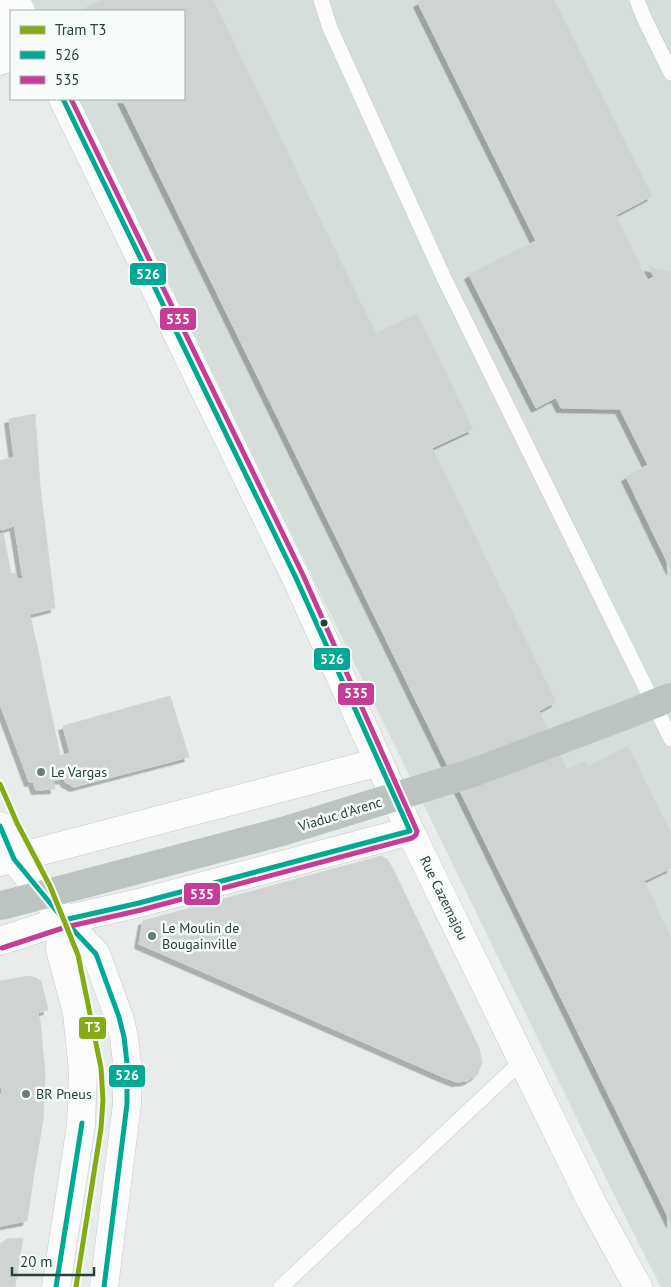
<svg xmlns="http://www.w3.org/2000/svg" width="671" height="1287" font-family="'PT Sans',sans-serif">
	<style>
		.built { fill: #d6dedb }
		.building { fill: #cfd4d2; stroke: #d1d6d4; filter: url(#shadow) }
		.lines { fill: none; stroke-linecap: round; stroke-linejoin: round }
		.service-casing { stroke: #c5cac8; stroke-width: 16 }
		.minor-casing { stroke: #c5cac8; stroke-width: 29 }
		.tertiary-casing { stroke: #c5cac8; stroke-width: 29 }
		.service { stroke: #fcfcfc; stroke-width: 15 }
		.minor { stroke: #fcfcfc; stroke-width: 28 }
		.tertiary { stroke: #fcfcfc; stroke-width: 28 }
		.motorway-bridge-casing { stroke: #c3ccc9; stroke-width: 29; stroke-linecap: butt }
		.motorway-bridge { stroke: #bcc4c2; stroke-width: 28 }
		.bus-1-casing { stroke: #f7fbf9; stroke-width: 9 }
		.bus-2-casing { stroke: #f7fbf9; stroke-width: 9 }
		.bus-1 { stroke: #00a994; stroke-width: 5 }
		.bus-2 { stroke: #c53d96; stroke-width: 5 }
		.tram-1-casing { stroke: #f7fbf9; stroke-width: 9 }
		.tram-1 { stroke: #85ab14; stroke-width: 5 }
		.bus-dot { fill: #24423a; stroke: #f7fbf9; stroke-width: 2 }
		.poi-dot { fill: #697e78; stroke: #f7fbf9; stroke-width: 2 }
		.labels { text-anchor: middle; dominant-baseline: central; stroke-width: 5; stroke-linejoin: round; paint-order: stroke }
		.poi-label { font-size: 14px; fill: #24423a; stroke: #f7fbf9; text-anchor: start }
		.street-label { font-size: 14px; fill: #24423a; stroke: #f7fbf9 }
		.line-badge { stroke: #f7fbf9; stroke-width: 2 }
		.badge-label { font-size: 14px; text-anchor: middle; font-weight: bold; fill: #fff }
	</style>
	<defs>
		<filter id="shadow"><feDropShadow dx="-4.5" dy="4.5" stdDeviation="0" flood-color="#0004"/></filter>
	</defs>
	<rect width="100%" height="100%" fill="#e8edeb"/>
	<path class="built" d="M 31,0 L 671,0 L 671,1287 L 661,1287 L 617,1201 L 79,99 L 184,99 L 184,11 L 36,11 Z"/>
	<g class="building">
		<path d="M 101,0 L 213,0 L 378,338 L 413,321 L 465,427 L 430,444 L 556,702 L 539,711 L 567,769 L 585,761 L 590,771 L 625,754 L 671,848 L 671,862 L 642,877 L 671,937 L 671,1223 L 122,99 L 184,99 L 184,11 L 79,11 Z"/>
		<path d="M 423,0 L 533,0 L 627,189 L 598,203 L 619,247 L 611,252 L 629,290 L 654,277 L 649,267 L 671,272 L 671,570 L 626,477 L 648,465 L 620,409 L 561,408 L 556,398 L 553,399 L 488,265 L 536,241 L 418,3 Z"/>
		<path d="M 533,0 L 554,0 L 652,196 L 635,205 Z"/>
		<path d="M 627,189 L 635,205 L 616,215 L 647,281 L 629,290 L 611,252 L 619,247 L 598,203 Z"/>
		<path d="M 488,265 L 553,399 L 536,408 L 469,275 Z"/>
		<path d="M 417,314 L 473,429 L 432,448 L 430,444 L 465,427 L 413,321 L 378,338 L 376,333 Z"/>
		<path d="M 35,414 L 40,486 L 9,492 L 14,526 L 1,530 L 0,461 L 14,457 L 9,419 Z"/>
		<path d="M 40,486 L 55,608 L 31,614 L 29,613 L 24,578 L 23,579 L 9,492 Z"/>
		<path d="M 3,533 L 8,558 L 0,560 L 0,534 Z"/>
		<path d="M 8,558 L 12,581 L 0,584 L 0,560 Z"/>
		<path d="M 16,573 L 17,580 L 12,581 L 11,574 Z"/>
		<path d="M 24,578 L 27,603 L 0,609 L 0,584 Z"/>
		<path d="M 27,603 L 38,650 L 0,661 L 0,609 Z"/>
		<path d="M 38,650 L 43,676 L 33,679 L 28,653 Z"/>
		<path d="M 28,653 L 33,679 L 0,688 L 0,661 Z"/>
		<path d="M 43,676 L 50,708 L 6,720 L 0,704 L 0,688 Z"/>
		<path d="M 170,696 L 189,757 L 74,787 L 65,782 L 60,756 L 70,753 L 63,726 Z"/>
		<path d="M 50,708 L 65,779 L 29,782 L 6,720 Z"/>
		<path d="M 628,746 L 671,833 L 671,848 L 625,754 L 590,771 L 588,767 Z"/>
		<path d="M 53,780 L 55,789 L 36,790 L 33,782 Z"/>
		<path d="M 381,856 L 387,859 L 392,867 L 479,1048 L 482,1063 L 477,1075 L 467,1081 L 456,1082 L 443,1077 L 208,974 L 223,939 L 213,902 Z"/>
		<path d="M 671,862 L 671,868 L 644,881 L 642,877 Z"/>
		<path d="M 213,902 L 223,939 L 208,974 L 139,944 L 143,921 Z"/>
		<path d="M 29,976 L 36,978 L 41,981 L 48,1010 L 37,1013 L 31,990 L 0,994 L 0,981 Z"/>
		<path d="M 31,990 L 40,1021 L 0,1028 L 0,994 Z"/>
		<path d="M 40,1021 L 45,1073 L 43,1120 L 0,1126 L 2,1093 L 0,1077 L 0,1028 Z"/>
		<path d="M 2,1093 L 0,1119 L 0,1094 Z"/>
		<path d="M 43,1120 L 32,1186 L 0,1191 L 0,1126 Z"/>
		<path d="M 32,1186 L 27,1221 L 0,1226 L 0,1191 Z"/>
		<path d="M 23,1238 L 17,1274 L 0,1274 L 0,1244 L 7,1239 Z"/>
		<path d="M 0,1274 L 17,1274 L 15,1287 L 0,1287 Z"/>
	</g>
	<g class="lines">
		<defs>
			<g id="service">
				<path d="M 321,0 L 330,28 L 443,276 L 671,739"/>
				<path d="M 637,0 L 644,18 L 671,73"/>
				<path d="M 281,1287 L 523,1060"/>
			</g>
			<path id="minor" d="M 0,61 L 5,20 L 12,0"/>
			<g id="tertiary">
				<path d="M 15,0 L 21,11"/>
				<path d="M 63,99 L 296,578 L 410,831 L 591,1201 L 638,1287"/>
				<path d="M 0,826 L 14,859 L 47,900 L 62,916 L 64,920 L 96,954 L 119,1017 L 124,1037 L 127,1063 L 127,1104 L 104,1287"/>
				<path d="M 0,862 L 379,762"/>
				<path d="M 0,941 L 64,920 L 139,903 L 410,831"/>
				<path d="M 56,1287 L 81,1125 L 83,1071 L 77,1013 L 60,949 L 64,920"/>
			</g>
		</defs>
		<use href="#service" class="service-casing"/>
		<use href="#minor" class="minor-casing"/>
		<use href="#tertiary" class="tertiary-casing"/>
		<use href="#service" class="service"/>
		<use href="#minor" class="minor"/>
		<use href="#tertiary" class="tertiary"/>
		<defs>
			<path id="motorway-bridge" d="M 0,906 L 284,831 L 472,773 L 629,714 L 671,697"/>
		</defs>
		<use href="#motorway-bridge" class="motorway-bridge-casing"/>
		<use href="#motorway-bridge" class="motorway-bridge"/>
		<defs>
			<g id="bus-1">
				<path d="M 63,99 L 296,578 L 410,831 L 139,903 L 64,920"/>
				<path d="M 0,826 L 14,859 L 64,920 L 96,954 L 119,1017 L 124,1037 L 127,1063 L 127,1104 L 104,1287"/>
				<path d="M 56,1287 L 82,1123"/>
			</g>
			<path id="bus-2" d="M 2,948 L 66,927 L 141,910 L 412,838 L 416,835 L 417,831 L 303,575 L 71,99"/>
		</defs>
		<use href="#bus-1" class="bus-1-casing"/>
		<use href="#bus-2" class="bus-2-casing"/>
		<use href="#bus-1" class="bus-1"/>
		<use href="#bus-2" class="bus-2"/>
		<defs>
			<path id="tram-1" d="M 0,784 L 17,823 L 50,886 L 78,955 L 101,1068 L 103,1100 L 101,1128 L 76,1287"/>
		</defs>
		<use href="#tram-1" class="tram-1-casing"/>
		<use href="#tram-1" class="tram-1"/>
	</g>
	<circle class="bus-dot" cx="324" cy="623" r="4.5"/>
	<g class="poi-dot">
		<circle cx="41" cy="772" r="5"/>
		<circle cx="152" cy="936" r="5"/>
		<circle cx="26" cy="1094" r="5"/>
	</g>
	<g class="labels">
		<g class="poi-label">
			<text x="51" y="772">Le Vargas</text>
			<text x="162" y="928">Le Moulin de<tspan x="162" dy="16">Bougainville</tspan></text>
			<text x="36" y="1094">BR Pneus</text>
		</g>
		<g class="street-label">
			<text transform="translate(340 814) rotate(-17)">Viaduc d'Arenc</text>
			<text transform="translate(444 898) rotate(64)">Rue Cazemajou</text>
		</g>
	</g>
	<g class="line-badge">
		<rect x="129" y="262" width="38" height="24" rx="5" fill="#00a994"/>
		<rect x="159" y="307" width="38" height="24" rx="5" fill="#c53d96"/>
		<rect x="313" y="647" width="38" height="24" rx="5" fill="#00a994"/>
		<rect x="337" y="682" width="38" height="24" rx="5" fill="#c53d96"/>
		<rect x="183" y="882" width="38" height="24" rx="5" fill="#c53d96"/>
		<rect x="78" y="1016" width="29" height="24" rx="5" fill="#85ab14"/>
		<rect x="108" y="1064" width="38" height="24" rx="5" fill="#00a994"/>
	</g>
	<g class="badge-label">
		<text x="148" y="279">526</text>
		<text x="178" y="324">535</text>
		<text x="332" y="664">526</text>
		<text x="356" y="698">535</text>
		<text x="202" y="899">535</text>
		<text x="93" y="1032">T3</text>
		<text x="127" y="1080">526</text>
	</g>
	<rect x="10" y="10" width="175" height="90" fill="#f7fbf9" stroke="#a3b1ad"/>
	<rect x="20" y="26" width="25" height="8" fill="#85ab14" stroke="#a3b1ad"/>
	<text x="55" y="35" font-size="15" fill="#24423a">Tram T3</text>
	<rect x="20" y="51" width="25" height="8" fill="#00a994" stroke="#a3b1ad"/>
	<text x="55" y="60" font-size="15" fill="#24423a">526</text>
	<rect x="20" y="76" width="25" height="8" fill="#c53d96" stroke="#a3b1ad"/>
	<text x="55" y="85" font-size="15" fill="#24423a">535</text>
	<path d="M12 1267v8h82v-8" fill="none" stroke="#24423a" stroke-width="2.5"/>
	<text x="20" y="1267" font-size="15" fill="#24423a" stroke="#f7fbf9" stroke-width="4" paint-order="stroke">20 m</text>
</svg>
